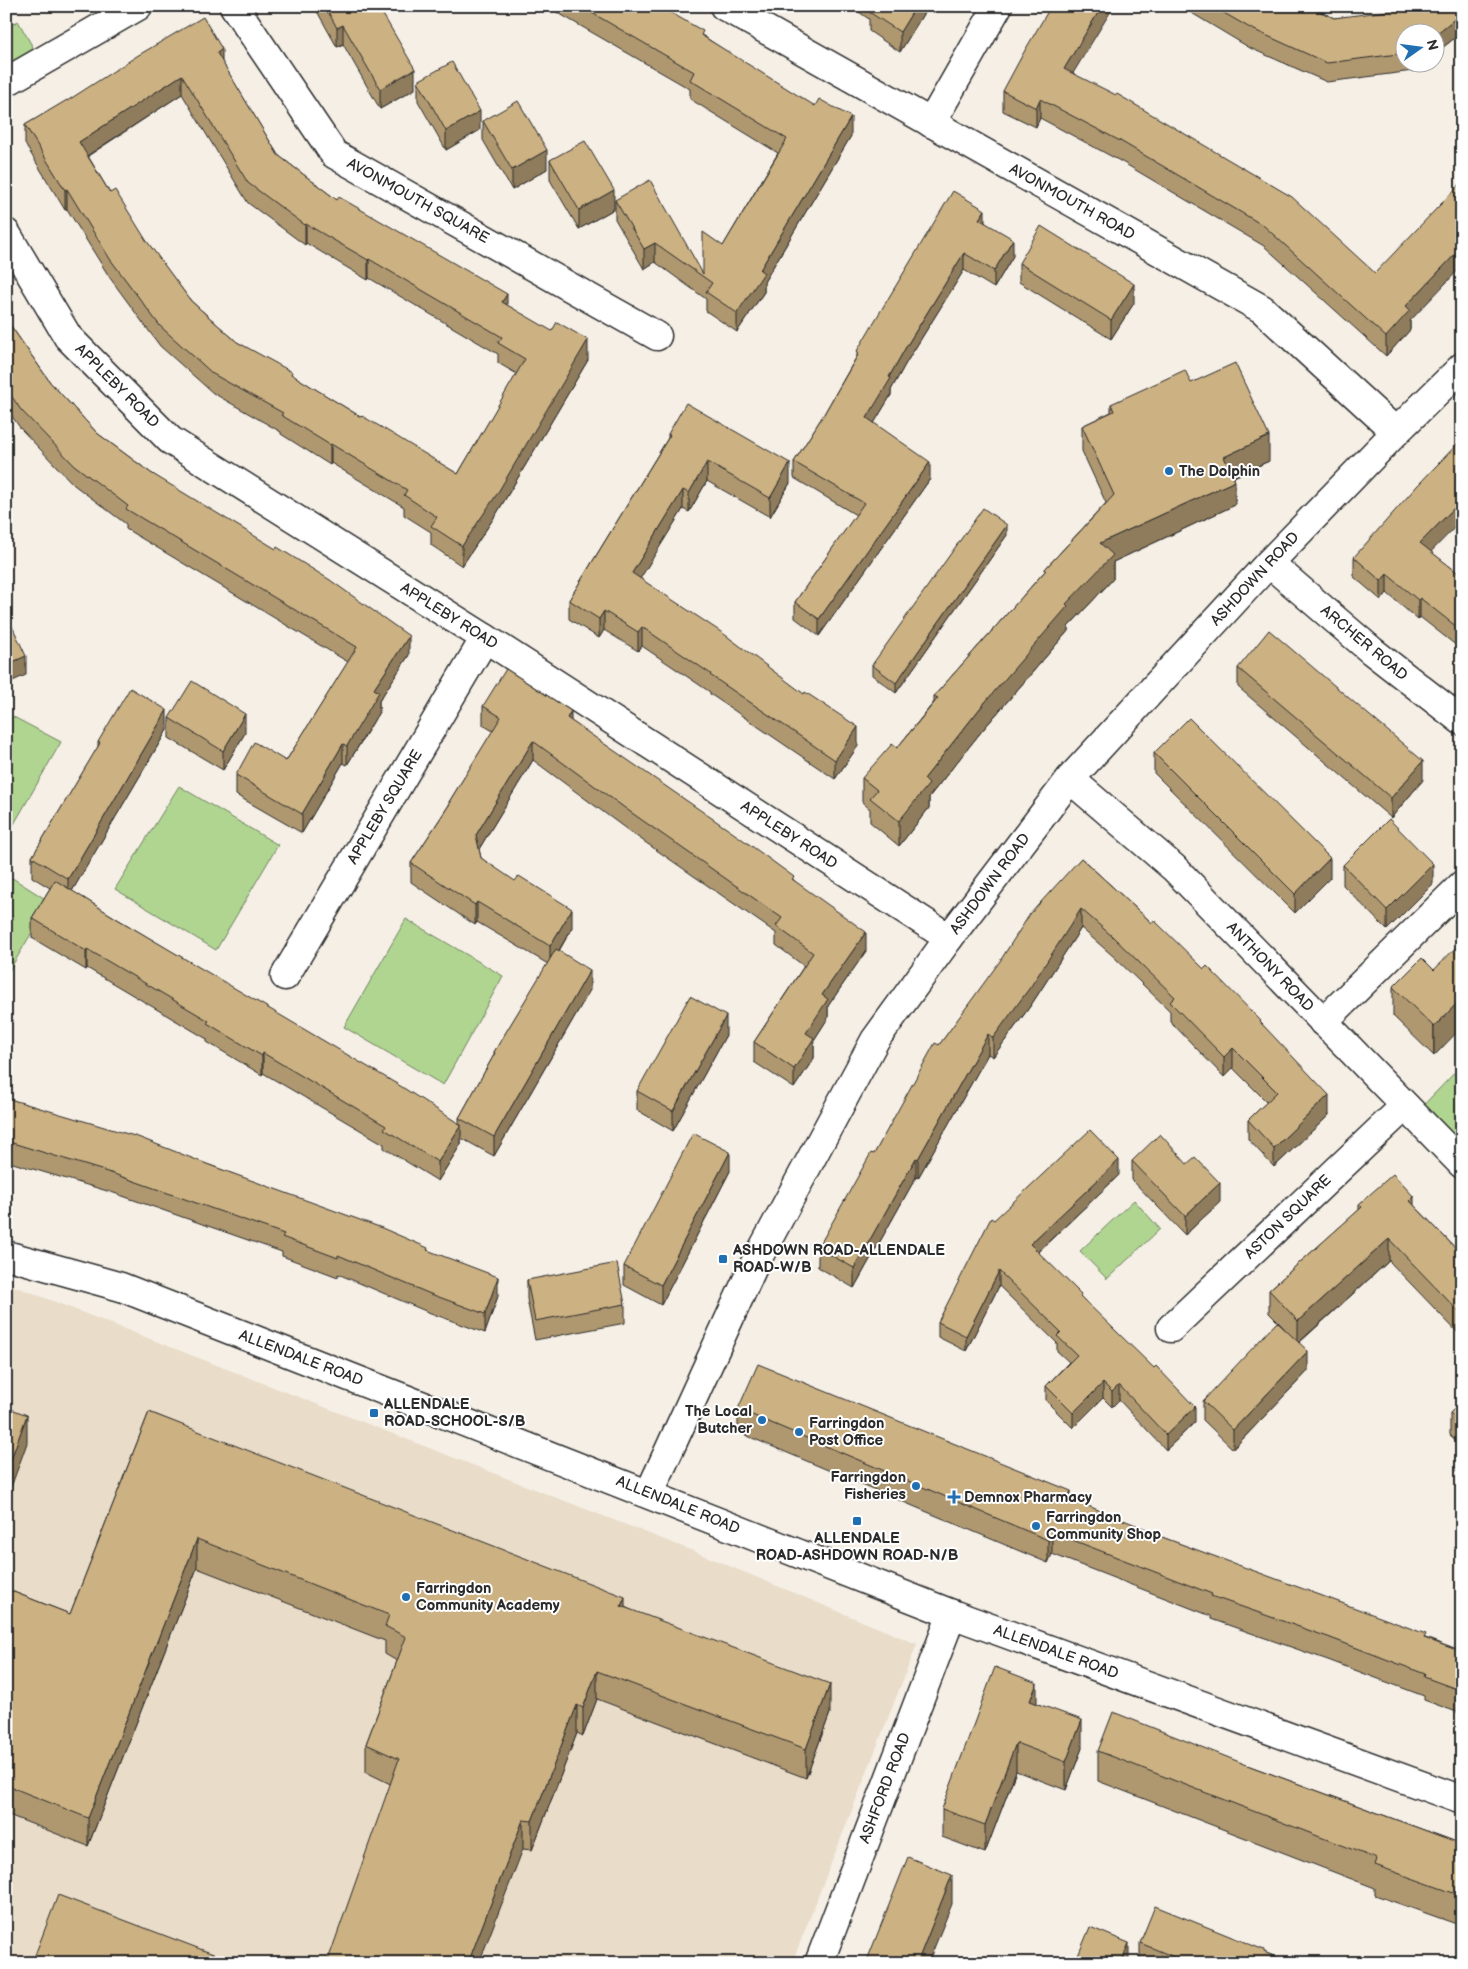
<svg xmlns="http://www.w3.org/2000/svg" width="1468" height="1969" font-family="'Balsamiq Sans',sans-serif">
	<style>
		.built { fill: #e9dcc8 }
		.green { fill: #b0d591; stroke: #6e805e }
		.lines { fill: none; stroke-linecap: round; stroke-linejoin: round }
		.minor-casing { stroke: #2b2b2b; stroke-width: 31 }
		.minor { stroke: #fff; stroke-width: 28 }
		.wall { fill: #af9870; stroke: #2b2b2b; fill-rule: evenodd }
		.shaded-wall { fill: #8f7c5b; stroke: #2b2b2b }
		.building { fill: #ccb182; stroke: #2b2b2b; fill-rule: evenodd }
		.poi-dot { fill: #1f6fb2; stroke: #fff; stroke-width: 2 }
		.labels { text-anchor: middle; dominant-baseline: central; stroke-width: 4; stroke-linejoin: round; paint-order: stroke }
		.street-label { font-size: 15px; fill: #2b2b2b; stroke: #fff }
		.poi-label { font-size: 15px; font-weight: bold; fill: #2b2b2b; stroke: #fff; text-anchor: start }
	</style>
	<rect width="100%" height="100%" fill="#f5efe6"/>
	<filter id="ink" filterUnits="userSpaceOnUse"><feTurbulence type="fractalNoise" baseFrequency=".02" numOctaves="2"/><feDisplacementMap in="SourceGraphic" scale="10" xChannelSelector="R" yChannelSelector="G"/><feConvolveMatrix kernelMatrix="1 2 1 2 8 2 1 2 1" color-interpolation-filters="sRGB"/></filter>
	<g filter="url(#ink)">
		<path class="built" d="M 6,1285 L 17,1287 L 693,1551 L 917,1644 L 792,1963 L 6,1963 Z"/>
		<g class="green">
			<path d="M 18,21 L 35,51 L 6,68 L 6,28 Z"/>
			<path d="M 6,713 L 61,742 L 6,838 Z"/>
			<path d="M 179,786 L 278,845 L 216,950 L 115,889 Z"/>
			<path d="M 6,874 L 50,902 L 6,976 Z"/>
			<path d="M 406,919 L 503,976 L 443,1085 L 344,1027 Z"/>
			<path d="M 1462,1065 L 1462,1164 L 1414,1115 Z"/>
			<path d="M 1134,1200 L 1160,1229 L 1107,1279 L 1080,1251 Z"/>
		</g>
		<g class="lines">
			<defs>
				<g id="minor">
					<path d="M 234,6 L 334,154 L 657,336"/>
					<path d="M 724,6 L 1262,309 L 1396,432"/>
					<path d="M 6,82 L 138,6"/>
					<path d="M 931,123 L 998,6"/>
					<path d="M 6,233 L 68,337 L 170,440 L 485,638 L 949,938"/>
					<path d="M 1269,563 L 1372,651 L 1462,721"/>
					<path d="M 1070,779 L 1174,868 L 1462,1164"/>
					<path d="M 285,976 L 485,638"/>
					<path d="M 1323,1022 L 1462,885"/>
					<path d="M 6,1255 L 121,1287 L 952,1614 L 1462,1800"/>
					<path d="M 1171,1328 L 1405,1106"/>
					<path d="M 649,1494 L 753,1267 L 875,1040 L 949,938 L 1070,779 L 1269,563 L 1396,432 L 1462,367"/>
					<path d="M 819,1963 L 952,1614"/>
				</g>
			</defs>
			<use href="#minor" class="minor-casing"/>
			<use href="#minor" class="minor"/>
		</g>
		<g class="wall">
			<path d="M 314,6 L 378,6 L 415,89 L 380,109 L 343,44 L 337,47 Z"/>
			<path d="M 546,6 L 659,6 L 851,136 L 764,282 L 764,292 L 737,332 L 706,311 L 706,299 L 655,262 L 644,269 L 615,219 L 615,200 L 703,274 L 723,246 L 778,153 L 690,99 L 690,89 Z"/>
			<path d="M 850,6 L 928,6 L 900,52 L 869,31 L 869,19 Z"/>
			<path d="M 1180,6 L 1308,6 L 1334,18 L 1462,6 L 1462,32 L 1436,53 L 1406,32 L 1406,62 L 1424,62 L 1413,71 L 1327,82 L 1250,48 Z"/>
			<path d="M 222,62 L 278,155 L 337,200 L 507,305 L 588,360 L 497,513 L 462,566 L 431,545 L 431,532 L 404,515 L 404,507 L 331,463 L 330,465 L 281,434 L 281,432 L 213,393 L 160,346 L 110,278 L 67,209 L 65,210 L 25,144 L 25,125 L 67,101 ZM 182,94 L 248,203 L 305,245 L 306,243 L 368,280 L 369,278 L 498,354 L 498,363 L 517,374 L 458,474 L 361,417 L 292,375 L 237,342 L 191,301 L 110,193 L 88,156 Z"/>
			<path d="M 1073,73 L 1410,321 L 1410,330 L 1386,356 L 1264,246 L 1122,162 L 1040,118 L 1036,127 L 1003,111 L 1003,91 Z"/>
			<path d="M 418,81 L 480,130 L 446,150 L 418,101 Z"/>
			<path d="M 483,121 L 547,169 L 512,190 L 483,140 Z"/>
			<path d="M 550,160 L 614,209 L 579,229 L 550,180 Z"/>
			<path d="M 985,222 L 1013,256 L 994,288 L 964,270 L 906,363 L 891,390 L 891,395 L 874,423 L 930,479 L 819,636 L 795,618 L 795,602 L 856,515 L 794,478 L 794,462 L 824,414 L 857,356 L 857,351 Z"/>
			<path d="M 1019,263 L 1134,303 L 1111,339 L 1019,282 Z"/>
			<path d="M 6,319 L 50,382 L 97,433 L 151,473 L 409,655 L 379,701 L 379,712 L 363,739 L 347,765 L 343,763 L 302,833 L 236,795 L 236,775 L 286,761 L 348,662 L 126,529 L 126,524 L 74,485 L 21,429 L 6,408 Z"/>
			<path d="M 1191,383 L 1269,461 L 1234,477 L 1235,505 L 1113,562 L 1113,579 L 1068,627 L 1068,631 L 981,732 L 929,797 L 929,808 L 899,846 L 870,822 L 870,809 L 862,802 L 862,778 L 897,748 L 934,702 L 934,696 L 1045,571 L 1045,569 L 1106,503 L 1082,451 L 1082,426 L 1111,412 L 1111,404 Z"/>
			<path d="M 668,434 L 790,483 L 770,517 L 707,481 L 689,512 L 683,509 L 640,578 L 858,746 L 835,779 L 710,694 L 710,692 L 642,646 L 638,651 L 604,630 L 599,638 L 569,619 L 569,600 L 668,438 Z"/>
			<path d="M 1007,535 L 896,693 L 872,675 L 872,665 Z"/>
			<path d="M 1431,552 L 1462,576 L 1462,650 L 1420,617 L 1418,620 L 1387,593 L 1381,600 L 1354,577 L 1354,557 Z"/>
			<path d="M 1238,668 L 1423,780 L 1391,818 L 1238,687 Z"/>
			<path d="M 483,706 L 571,721 L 794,880 L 866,951 L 828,1006 L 828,1018 L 814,1040 L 814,1058 L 794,1088 L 754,1062 L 754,1042 L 804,966 L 776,945 L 776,933 L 629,831 L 533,760 L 479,849 L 481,858 L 572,928 L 559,951 L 590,990 L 494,1156 L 461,1138 L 461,1144 L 438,1181 L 384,1148 L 384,1144 L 263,1073 L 262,1075 L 207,1042 L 207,1039 L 87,968 L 86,970 L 32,938 L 32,918 L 50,888 L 32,877 L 32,857 L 98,747 L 98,742 L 167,730 L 72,891 L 119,920 L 459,1124 L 459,1118 L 494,1055 L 494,1052 L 548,964 L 477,922 L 475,925 L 411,882 L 411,863 L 449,805 L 449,802 L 493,731 L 483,725 Z"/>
			<path d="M 169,718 L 245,733 L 223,770 L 169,738 Z"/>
			<path d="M 1154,753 L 1330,878 L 1295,913 L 1154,773 Z"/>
			<path d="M 1081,858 L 1152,923 L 1204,969 L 1261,1023 L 1329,1115 L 1274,1167 L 1248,1139 L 1248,1120 L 1267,1102 L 1233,1068 L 1224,1077 L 1170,1021 L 1170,1011 L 1113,956 L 1081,928 L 1031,1005 L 993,1057 L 988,1054 L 918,1178 L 916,1177 L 854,1288 L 818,1267 L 818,1248 L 939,1045 Z"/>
			<path d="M 1343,865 L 1433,884 L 1387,930 L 1343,885 Z"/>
			<path d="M 1434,970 L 1434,1056 L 1393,1016 L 1393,987 Z"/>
			<path d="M 726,1035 L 673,1131 L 637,1110 L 637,1091 Z"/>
			<path d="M 6,1098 L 212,1166 L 428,1250 L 498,1296 L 485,1333 L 428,1312 L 338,1274 L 338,1277 L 282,1256 L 282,1252 L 114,1193 L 6,1161 Z"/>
			<path d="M 1132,1161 L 1220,1202 L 1185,1235 L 1132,1180 Z"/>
			<path d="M 730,1171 L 661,1305 L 624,1285 L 624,1266 Z"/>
			<path d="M 1119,1175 L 1038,1252 L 1081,1297 L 1195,1422 L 1166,1450 L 1119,1400 L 1112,1407 L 1103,1398 L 1073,1428 L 1046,1401 L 1046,1386 L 1069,1362 L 1057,1351 L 1057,1343 L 999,1286 L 966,1351 L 938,1337 L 938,1322 L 994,1220 Z"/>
			<path d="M 1359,1204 L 1414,1205 L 1462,1255 L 1462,1337 L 1389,1261 L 1299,1343 L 1308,1371 L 1233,1449 L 1203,1420 L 1203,1401 L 1285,1329 L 1269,1313 L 1269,1290 L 1359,1210 Z"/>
			<path d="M 527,1280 L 625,1304 L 625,1323 L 535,1340 L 527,1299 Z"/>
			<path d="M 1462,1401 L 1462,1446 L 1450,1435 L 1450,1413 Z"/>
			<path d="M 738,1409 L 1071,1499 L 1151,1533 L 1462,1652 L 1462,1714 L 1424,1700 L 1424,1696 L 1328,1660 L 1211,1619 L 1211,1616 L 1052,1554 L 1048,1563 L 738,1432 Z"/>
			<path d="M 149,1412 L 625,1607 L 830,1713 L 806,1778 L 597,1699 L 583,1736 L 577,1733 L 532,1850 L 523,1849 L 366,1772 L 366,1744 L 397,1661 L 385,1654 L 385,1641 L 197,1568 L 88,1846 L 6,1814 L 6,1589 L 70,1614 Z"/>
			<path d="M 1037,1704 L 1082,1748 L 1066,1790 L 1016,1771 L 985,1853 L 942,1837 L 942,1809 Z"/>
			<path d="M 1098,1751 L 1247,1765 L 1462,1844 L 1462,1926 L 1375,1895 L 1375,1888 L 1098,1781 Z"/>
			<path d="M 1140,1943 L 1264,1952 L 1290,1963 L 1140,1963 Z"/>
		</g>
		<g class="shaded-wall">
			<path d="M 916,6 L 928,6 L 900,52 L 900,32 Z"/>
			<path d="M 1102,6 L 1114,6 L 1064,88 L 1064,69 Z"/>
			<path d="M 1462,13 L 1462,32 L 1436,53 L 1436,34 Z"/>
			<path d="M 343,25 L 343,44 L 337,47 L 337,28 Z"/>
			<path d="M 222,49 L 222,69 L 217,53 Z"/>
			<path d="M 1413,62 L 1424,62 L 1413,71 Z"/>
			<path d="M 415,69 L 415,89 L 380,109 L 380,89 Z"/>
			<path d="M 182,75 L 182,94 L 79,161 L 79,142 Z"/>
			<path d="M 1040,99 L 1040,118 L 1036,127 L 1036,108 Z"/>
			<path d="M 480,111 L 480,130 L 446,150 L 446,131 Z"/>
			<path d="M 851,117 L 851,136 L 764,282 L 764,292 L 737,332 L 737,313 L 760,270 Z"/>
			<path d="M 547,150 L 547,169 L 512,190 L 512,170 Z"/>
			<path d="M 67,189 L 67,209 L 65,210 L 65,190 Z"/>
			<path d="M 614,190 L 614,209 L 579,229 L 579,210 Z"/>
			<path d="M 985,210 L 985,226 L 979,219 Z"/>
			<path d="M 306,224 L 306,243 L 305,245 L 305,225 Z"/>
			<path d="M 1013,239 L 1013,256 L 994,288 L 994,271 Z"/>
			<path d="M 655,243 L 655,262 L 644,269 L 644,249 Z"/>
			<path d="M 1462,247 L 1462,266 L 1410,321 L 1410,330 L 1386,356 L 1386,337 L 1406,306 Z"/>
			<path d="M 964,253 L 964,270 L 906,363 L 891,390 L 891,395 L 867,435 L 867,418 L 889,377 L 906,347 Z"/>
			<path d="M 369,259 L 369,278 L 368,280 L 368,260 Z"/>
			<path d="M 1134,284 L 1134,303 L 1111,339 L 1111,320 Z"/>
			<path d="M 507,294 L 507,313 L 502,302 Z"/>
			<path d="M 588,340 L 588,360 L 497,513 L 462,566 L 462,546 Z"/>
			<path d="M 1269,436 L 1269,461 L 1224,481 L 1224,457 Z"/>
			<path d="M 331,444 L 331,463 L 330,465 L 330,445 Z"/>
			<path d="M 707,462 L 707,481 L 689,512 L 689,493 Z"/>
			<path d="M 930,462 L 930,479 L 819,636 L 819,619 Z"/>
			<path d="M 790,463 L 790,483 L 770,517 L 770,498 Z"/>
			<path d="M 1235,481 L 1235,505 L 1113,562 L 1113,579 L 1068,627 L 1068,631 L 981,732 L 929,797 L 929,808 L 899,846 L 899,821 L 924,779 L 981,707 L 1066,604 L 1100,543 Z"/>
			<path d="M 683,490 L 683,509 L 632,592 L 632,573 Z"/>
			<path d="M 1462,500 L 1462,520 L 1420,563 L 1420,543 Z"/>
			<path d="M 1007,525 L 1007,535 L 896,693 L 896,683 Z"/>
			<path d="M 1387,574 L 1387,593 L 1381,600 L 1381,581 Z"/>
			<path d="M 1420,598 L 1420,617 L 1418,620 L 1418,600 Z"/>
			<path d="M 604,611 L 604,630 L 599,638 L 599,619 Z"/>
			<path d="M 642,627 L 642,646 L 638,651 L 638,632 Z"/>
			<path d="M 409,636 L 409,655 L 379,701 L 379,712 L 347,765 L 347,746 L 374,689 Z"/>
			<path d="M 26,656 L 26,675 L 6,684 L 6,665 Z"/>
			<path d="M 167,710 L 167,730 L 68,898 L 68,879 Z"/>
			<path d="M 571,711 L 571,730 L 567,718 Z"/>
			<path d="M 245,714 L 245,733 L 223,770 L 223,751 Z"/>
			<path d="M 858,727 L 858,746 L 835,779 L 835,760 Z"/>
			<path d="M 533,741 L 533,760 L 476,854 L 476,835 Z"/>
			<path d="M 343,744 L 343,763 L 302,833 L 302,814 Z"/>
			<path d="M 1423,761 L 1423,780 L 1391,818 L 1391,798 Z"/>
			<path d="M 1330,858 L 1330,878 L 1295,913 L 1295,894 Z"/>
			<path d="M 1433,864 L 1433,884 L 1387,930 L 1387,910 Z"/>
			<path d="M 477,902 L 477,922 L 475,925 L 475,905 Z"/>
			<path d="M 572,909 L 572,928 L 550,965 L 550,946 Z"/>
			<path d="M 1081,909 L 1081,928 L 1031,1005 L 993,1057 L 993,1038 Z"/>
			<path d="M 866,932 L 866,951 L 828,1006 L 828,1018 L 814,1040 L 814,1058 L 794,1088 L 794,1069 L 806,1033 L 822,995 Z"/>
			<path d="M 87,949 L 87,968 L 86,970 L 86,951 Z"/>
			<path d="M 590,970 L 590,990 L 494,1156 L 494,1137 Z"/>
			<path d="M 1462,998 L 1462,1027 L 1434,1056 L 1434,1027 Z"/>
			<path d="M 726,1016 L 726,1035 L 673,1131 L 673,1111 Z"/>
			<path d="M 988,1034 L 988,1054 L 918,1178 L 918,1159 Z"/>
			<path d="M 1233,1048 L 1233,1068 L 1224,1077 L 1224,1057 Z"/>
			<path d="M 263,1053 L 263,1073 L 262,1075 L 262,1056 Z"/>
			<path d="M 1329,1095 L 1329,1115 L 1274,1167 L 1274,1148 Z"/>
			<path d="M 461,1125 L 461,1144 L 438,1181 L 438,1162 Z"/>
			<path d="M 730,1152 L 730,1171 L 661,1305 L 661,1285 Z"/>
			<path d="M 916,1158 L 916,1177 L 854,1288 L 854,1268 Z"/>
			<path d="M 1119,1160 L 1119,1175 L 1030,1259 L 1030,1244 Z"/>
			<path d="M 1220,1183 L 1220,1202 L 1185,1235 L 1185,1216 Z"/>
			<path d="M 1414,1197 L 1414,1219 L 1410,1201 Z"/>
			<path d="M 1389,1239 L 1389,1261 L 1298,1343 L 1298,1321 Z"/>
			<path d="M 999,1271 L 999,1286 L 966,1351 L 966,1336 Z"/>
			<path d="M 498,1277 L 498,1296 L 485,1333 L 485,1314 Z"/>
			<path d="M 1308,1351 L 1308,1371 L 1233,1449 L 1233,1430 Z"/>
			<path d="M 1103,1383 L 1103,1398 L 1073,1428 L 1073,1413 Z"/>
			<path d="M 1119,1385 L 1119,1400 L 1112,1407 L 1112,1392 Z"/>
			<path d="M 1195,1407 L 1195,1422 L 1166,1450 L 1166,1435 Z"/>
			<path d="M 27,1415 L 27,1443 L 6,1501 L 6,1473 Z"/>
			<path d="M 1071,1491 L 1071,1514 L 1068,1498 Z"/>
			<path d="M 1052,1532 L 1052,1554 L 1048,1563 L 1048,1540 Z"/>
			<path d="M 197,1539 L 197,1568 L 88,1846 L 88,1818 Z"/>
			<path d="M 625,1597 L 625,1625 L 621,1606 Z"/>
			<path d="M 597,1671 L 597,1699 L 583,1736 L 583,1708 Z"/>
			<path d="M 1037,1683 L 1037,1712 L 1030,1701 Z"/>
			<path d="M 830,1684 L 830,1713 L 806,1778 L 806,1749 Z"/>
			<path d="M 577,1705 L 577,1733 L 532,1850 L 532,1821 Z"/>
			<path d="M 1082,1720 L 1082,1748 L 1066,1790 L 1066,1762 Z"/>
			<path d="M 1016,1743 L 1016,1771 L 985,1853 L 985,1825 Z"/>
			<path d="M 523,1820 L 523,1849 L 479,1963 L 468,1963 Z"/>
			<path d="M 952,1875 L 952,1904 L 928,1963 L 917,1963 Z"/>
			<path d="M 1129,1943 L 1129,1963 L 1121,1963 Z"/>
		</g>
		<g class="building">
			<path d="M 325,6 L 378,6 L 415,69 L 380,89 L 343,25 L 337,28 Z"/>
			<path d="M 580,6 L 659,6 L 703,31 L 701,35 L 815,106 L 819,99 L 851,117 L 760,270 L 764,273 L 737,313 L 706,292 L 712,283 L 655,243 L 644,249 L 615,200 L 650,180 L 703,274 L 703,232 L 723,246 L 787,139 L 690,80 L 694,72 Z"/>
			<path d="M 872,6 L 916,6 L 900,32 L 869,12 Z"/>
			<path d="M 1051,6 L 1102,6 L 1064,69 L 1116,95 L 1117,94 L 1292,197 L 1375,273 L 1462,182 L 1462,247 L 1406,306 L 1410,310 L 1386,337 L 1264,226 L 1122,142 L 1040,99 L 1036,108 L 1003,91 L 1024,52 Z"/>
			<path d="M 1212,6 L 1308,6 L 1334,18 L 1395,10 L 1400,6 L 1462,6 L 1462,13 L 1436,34 L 1436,32 L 1406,32 L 1406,53 L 1327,63 L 1250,28 Z"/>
			<path d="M 203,17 L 222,49 L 217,53 L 278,155 L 337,200 L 339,197 L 507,294 L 502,302 L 552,331 L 557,322 L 588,340 L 497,494 L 462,546 L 431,526 L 437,517 L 404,495 L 407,490 L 331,444 L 330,445 L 281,415 L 283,413 L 213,374 L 160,326 L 110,259 L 67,189 L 65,190 L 25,125 L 67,100 L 67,101 L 137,56 ZM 182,75 L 248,183 L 305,225 L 306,224 L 368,260 L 369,259 L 502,337 L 498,343 L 525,359 L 458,474 L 386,430 L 362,416 L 361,417 L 291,374 L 292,372 L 237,342 L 191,301 L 146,240 L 115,190 L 110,193 L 79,142 Z"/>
			<path d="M 452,62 L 480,111 L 446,131 L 418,81 Z"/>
			<path d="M 518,101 L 547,150 L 512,170 L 483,121 Z"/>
			<path d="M 585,141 L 614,190 L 579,210 L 550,160 Z"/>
			<path d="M 953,191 L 985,210 L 979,219 L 1013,239 L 994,271 L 964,253 L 906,347 L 889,377 L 891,378 L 867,418 L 930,462 L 819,619 L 795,602 L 864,503 L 794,462 L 824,414 L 859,353 L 857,351 L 871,327 Z"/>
			<path d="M 1041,226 L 1134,284 L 1111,320 L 1019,263 Z"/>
			<path d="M 6,319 L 50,382 L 97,433 L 151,473 L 276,549 L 277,547 L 330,580 L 409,636 L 374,689 L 379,692 L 347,746 L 343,744 L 302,814 L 236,775 L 254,742 L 286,761 L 357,647 L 126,509 L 128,506 L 74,465 L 21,410 L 6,388 Z"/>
			<path d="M 1235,363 L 1269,436 L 1224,457 L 1235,481 L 1100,543 L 1113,555 L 1066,604 L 1068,606 L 981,707 L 924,779 L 929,784 L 899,821 L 870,798 L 877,790 L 862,778 L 892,744 L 897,748 L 938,698 L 934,696 L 1046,570 L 1045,569 L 1114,495 L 1082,426 L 1114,411 L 1111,404 L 1185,370 L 1191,383 Z"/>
			<path d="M 686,403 L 790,463 L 770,498 L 707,462 L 689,493 L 683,490 L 632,573 L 724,634 L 804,694 L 805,692 L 858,727 L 835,760 L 710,675 L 711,674 L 642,627 L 638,632 L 604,611 L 599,619 L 569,600 L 670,435 L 668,434 Z"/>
			<path d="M 1462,439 L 1462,500 L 1420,543 L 1462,576 L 1462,631 L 1420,598 L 1418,600 L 1387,574 L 1381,581 L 1354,557 L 1417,486 Z"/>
			<path d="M 983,508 L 1007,525 L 896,683 L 872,665 Z"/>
			<path d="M 6,613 L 26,656 L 6,665 Z"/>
			<path d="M 1269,630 L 1423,761 L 1391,798 L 1238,668 Z"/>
			<path d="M 506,669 L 571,711 L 567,718 L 742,839 L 794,877 L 792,879 L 866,932 L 822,995 L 828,999 L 806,1033 L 814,1038 L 794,1069 L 754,1042 L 813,953 L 776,926 L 782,918 L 629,811 L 533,741 L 476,835 L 481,858 L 515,881 L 519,876 L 572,909 L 550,946 L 477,902 L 475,905 L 411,863 L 451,802 L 449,802 L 501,717 L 483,706 Z"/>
			<path d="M 192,681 L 245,714 L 223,751 L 169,718 Z"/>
			<path d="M 130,688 L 167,710 L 68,879 L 32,857 L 100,743 L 98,742 Z"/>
			<path d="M 1189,718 L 1330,858 L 1295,894 L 1154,753 Z"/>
			<path d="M 1389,819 L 1433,864 L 1387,910 L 1343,865 Z"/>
			<path d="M 1081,858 L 1152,923 L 1154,920 L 1204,969 L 1207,966 L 1261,1021 L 1260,1022 L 1329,1095 L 1274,1148 L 1248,1120 L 1277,1092 L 1233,1048 L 1224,1057 L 1170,1002 L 1175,997 L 1113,937 L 1081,909 L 1031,986 L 993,1038 L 988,1034 L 918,1159 L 916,1158 L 854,1268 L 818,1248 L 871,1153 L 874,1154 L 935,1043 L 939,1045 L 1000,961 L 1030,914 Z"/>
			<path d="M 55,880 L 119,920 L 402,1087 L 461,1125 L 438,1162 L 384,1129 L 386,1126 L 263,1053 L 262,1056 L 207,1023 L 209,1021 L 87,949 L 86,951 L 32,918 Z"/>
			<path d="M 1462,941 L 1462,998 L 1434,1027 L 1393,987 L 1422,958 L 1434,970 Z"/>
			<path d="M 556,949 L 590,970 L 494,1137 L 459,1118 L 495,1053 L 494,1052 Z"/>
			<path d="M 690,996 L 726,1016 L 673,1111 L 637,1091 Z"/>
			<path d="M 6,1098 L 138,1137 L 212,1166 L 382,1228 L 428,1248 L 427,1250 L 498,1277 L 485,1314 L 428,1293 L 338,1255 L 338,1258 L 282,1237 L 284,1234 L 114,1174 L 6,1141 Z"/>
			<path d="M 1090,1130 L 1119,1160 L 1030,1244 L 1081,1294 L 1080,1296 L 1154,1368 L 1156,1366 L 1195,1407 L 1166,1435 L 1119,1385 L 1112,1392 L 1103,1383 L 1073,1413 L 1046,1386 L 1077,1355 L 1057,1336 L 1061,1332 L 999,1271 L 966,1336 L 938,1322 L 991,1218 L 994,1220 Z"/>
			<path d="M 693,1133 L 730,1152 L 661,1285 L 624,1266 Z"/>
			<path d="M 1160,1134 L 1187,1164 L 1195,1157 L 1220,1183 L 1185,1216 L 1132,1161 Z"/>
			<path d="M 1393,1174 L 1414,1197 L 1410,1201 L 1462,1255 L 1462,1315 L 1389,1239 L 1298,1321 L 1269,1290 L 1362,1207 L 1359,1204 Z"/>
			<path d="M 617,1263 L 625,1304 L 535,1321 L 527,1280 Z"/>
			<path d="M 1277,1322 L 1308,1351 L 1233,1430 L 1203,1401 Z"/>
			<path d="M 758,1364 L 1071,1491 L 1068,1498 L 1151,1531 L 1151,1533 L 1426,1634 L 1424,1638 L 1462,1652 L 1462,1691 L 1424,1677 L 1425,1674 L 1328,1637 L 1211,1596 L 1212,1594 L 1052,1532 L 1048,1540 L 738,1409 Z"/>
			<path d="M 1462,1401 L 1462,1424 L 1450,1413 Z"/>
			<path d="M 6,1407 L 27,1415 L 6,1473 Z"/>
			<path d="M 149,1412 L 625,1597 L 621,1606 L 830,1684 L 806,1749 L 597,1671 L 583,1708 L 577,1705 L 532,1821 L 523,1820 L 468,1963 L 327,1963 L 399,1759 L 366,1744 L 406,1637 L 385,1626 L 389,1615 L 197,1539 L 88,1818 L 6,1785 L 6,1754 L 8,1749 L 6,1749 L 6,1589 L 70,1614 Z"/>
			<path d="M 995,1667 L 1037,1683 L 1030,1701 L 1082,1720 L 1066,1762 L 1016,1743 L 985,1825 L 942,1809 Z"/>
			<path d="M 1113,1712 L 1247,1765 L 1462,1844 L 1462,1896 L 1375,1865 L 1377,1859 L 1098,1751 Z"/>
			<path d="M 908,1857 L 952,1875 L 917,1963 L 866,1963 Z"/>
			<path d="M 58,1895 L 237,1963 L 32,1963 Z"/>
			<path d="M 1155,1906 L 1264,1950 L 1264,1952 L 1290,1963 L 1189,1963 L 1140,1943 Z"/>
			<path d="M 1090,1927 L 1129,1943 L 1121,1963 L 1075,1963 Z"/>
		</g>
	</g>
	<g class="poi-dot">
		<circle cx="1169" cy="471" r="5"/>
		<rect x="718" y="1254" width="10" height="10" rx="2.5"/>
		<rect x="369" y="1408" width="10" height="10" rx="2.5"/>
		<circle cx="762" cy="1420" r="5"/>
		<circle cx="799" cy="1432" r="5"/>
		<circle cx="916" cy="1486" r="5"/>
		<path d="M951.5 1489.5h5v5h5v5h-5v5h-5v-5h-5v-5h5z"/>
		<rect x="852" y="1516" width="10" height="10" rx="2.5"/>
		<circle cx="1036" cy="1526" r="5"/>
		<circle cx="406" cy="1597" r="5"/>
	</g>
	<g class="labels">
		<g class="street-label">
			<text transform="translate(418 201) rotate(29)">AVONMOUTH SQUARE</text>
			<text transform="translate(1072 202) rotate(29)">AVONMOUTH ROAD</text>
			<text transform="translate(117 386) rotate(45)">APPLEBY ROAD</text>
			<text transform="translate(1255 579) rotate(-47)">ASHDOWN ROAD</text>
			<text transform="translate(449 616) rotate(32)">APPLEBY ROAD</text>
			<text transform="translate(1364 643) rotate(40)">ARCHER ROAD</text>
			<text transform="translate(385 807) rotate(-59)">APPLEBY SQUARE</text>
			<text transform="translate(789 835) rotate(33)">APPLEBY ROAD</text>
			<text transform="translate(990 884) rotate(-53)">ASHDOWN ROAD</text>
			<text transform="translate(1270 967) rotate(46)">ANTHONY ROAD</text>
			<text transform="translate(1288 1217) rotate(-44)">ASTON SQUARE</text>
			<text transform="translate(301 1358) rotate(21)">ALLENDALE ROAD</text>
			<text transform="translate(678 1505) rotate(22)">ALLENDALE ROAD</text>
			<text transform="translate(1056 1652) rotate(20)">ALLENDALE ROAD</text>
			<text transform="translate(885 1788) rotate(-69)">ASHFORD ROAD</text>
		</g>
		<g class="poi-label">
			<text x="1179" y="471">The Dolphin</text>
			<text x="733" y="1250">ASHDOWN ROAD-ALLENDALE<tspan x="733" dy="17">ROAD-W/B</tspan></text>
			<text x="384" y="1404">ALLENDALE<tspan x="384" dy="17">ROAD-SCHOOL-S/B</tspan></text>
			<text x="752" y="1411" text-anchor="end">The Local<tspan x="752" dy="17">Butcher</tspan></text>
			<text x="809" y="1423">Farringdon<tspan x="809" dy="17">Post Office</tspan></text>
			<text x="906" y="1477" text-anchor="end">Farringdon<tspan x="906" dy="17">Fisheries</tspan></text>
			<text x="964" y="1497">Demnox Pharmacy</text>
			<text x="1046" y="1517">Farringdon<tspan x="1046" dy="17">Community Shop</tspan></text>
			<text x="857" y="1538" text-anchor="middle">ALLENDALE<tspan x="857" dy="17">ROAD-ASHDOWN ROAD-N/B</tspan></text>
			<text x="416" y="1588">Farringdon<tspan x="416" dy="17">Community Academy</tspan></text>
		</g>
	</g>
	<rect width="1468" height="1969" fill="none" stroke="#fff" stroke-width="25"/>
	<rect x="12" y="12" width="1443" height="1944" fill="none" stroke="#2b2b2b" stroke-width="2" filter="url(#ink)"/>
	<g transform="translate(1420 48) rotate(76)"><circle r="24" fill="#ffffff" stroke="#aaaaaa"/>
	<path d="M0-4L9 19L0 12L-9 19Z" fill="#1f6fb2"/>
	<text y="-8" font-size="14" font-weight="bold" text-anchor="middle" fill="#2b2b2b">N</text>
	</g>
</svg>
